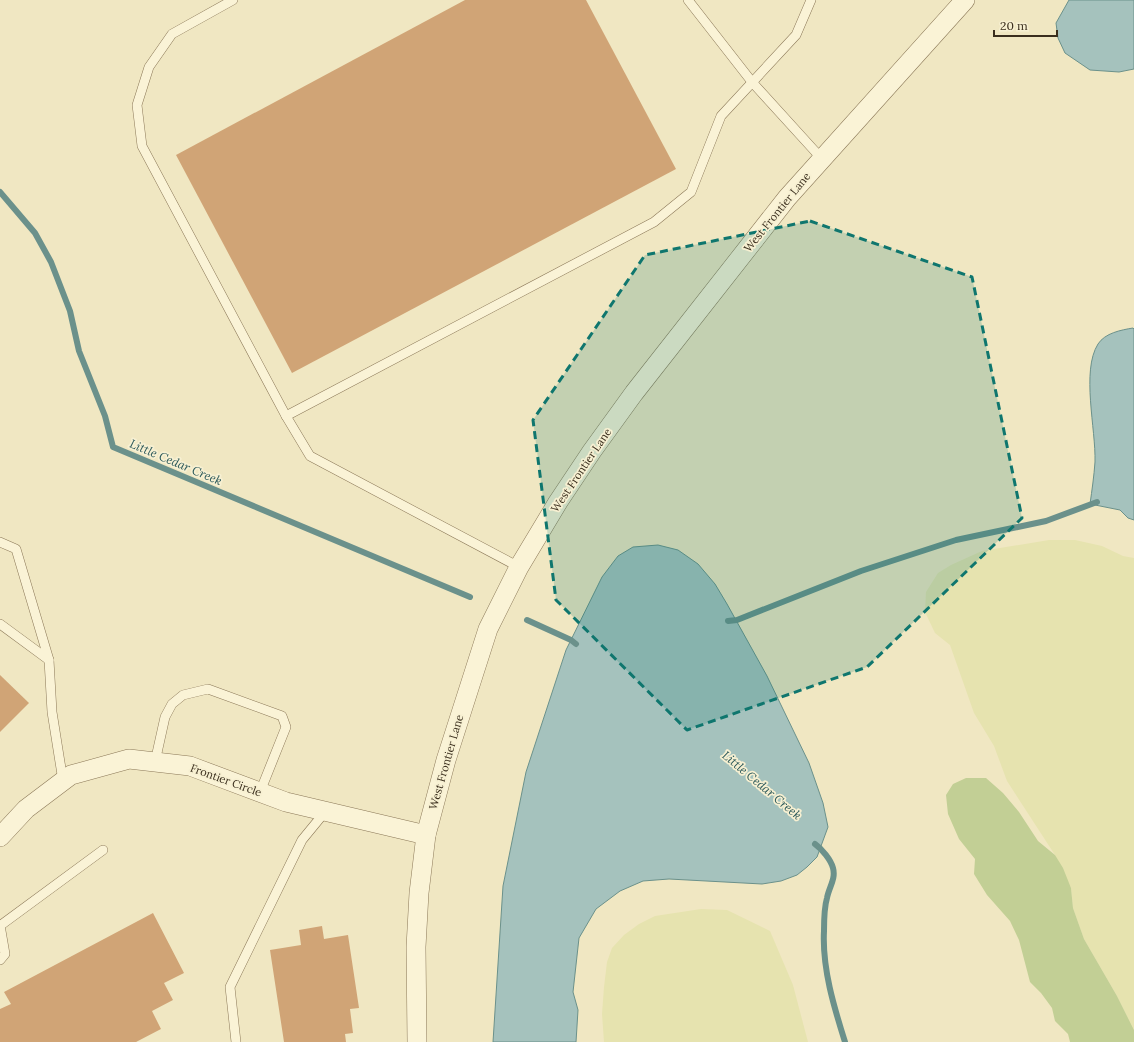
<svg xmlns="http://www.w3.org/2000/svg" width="1134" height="1042" font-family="Lora,serif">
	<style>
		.farmland { fill: #e6e3af }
		.green { fill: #c2cf95 }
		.water { fill: #a5c2bd; stroke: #6b918b }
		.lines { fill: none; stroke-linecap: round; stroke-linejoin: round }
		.stream { stroke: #6b918b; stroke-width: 6 }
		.building { fill: #d0a476 }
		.service-casing { stroke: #8b7858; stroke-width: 10 }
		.minor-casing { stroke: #8b7858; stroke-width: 20 }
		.service { stroke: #faf3d6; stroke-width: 9 }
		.minor { stroke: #faf3d6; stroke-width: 19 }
		.marked { fill: #0f766e; fill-opacity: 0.2; stroke: #0f766e; stroke-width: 3; stroke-dasharray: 8 5; stroke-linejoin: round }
		.labels { text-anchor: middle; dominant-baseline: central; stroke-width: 3.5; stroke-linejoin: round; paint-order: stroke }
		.street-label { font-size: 11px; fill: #3a2e1d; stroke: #f7f0d2 }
		.water-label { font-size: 12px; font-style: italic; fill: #2c595a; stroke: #f7f0d2 }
	</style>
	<rect width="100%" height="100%" fill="#f0e7c2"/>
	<g class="farmland">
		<path d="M 1049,540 L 1075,540 L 1102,546 L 1123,556 L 1134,558 L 1134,1030 L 1117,996 L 1084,939 L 1073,908 L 1071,888 L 1055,855 L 1007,781 L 994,746 L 974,713 L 950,645 L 935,633 L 925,612 L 926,592 L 938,573 L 951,565 L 982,551 Z"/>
		<path d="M 701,909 L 727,910 L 770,931 L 793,985 L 808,1042 L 604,1042 L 602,1014 L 604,987 L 607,962 L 612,948 L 624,935 L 639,924 L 655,916 Z"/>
	</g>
	<path class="green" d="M 966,778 L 986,778 L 1003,793 L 1019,812 L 1038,841 L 1055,855 L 1063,868 L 1071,888 L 1073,908 L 1084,939 L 1117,996 L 1134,1030 L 1134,1042 L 1070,1042 L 1068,1034 L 1055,1021 L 1052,1008 L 1041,993 L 1030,982 L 1019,940 L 1010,921 L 987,895 L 974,874 L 975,859 L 959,839 L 948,814 L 946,795 L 953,784 Z"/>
	<g class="water">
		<path d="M 1069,0 L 1134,0 L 1134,69 L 1119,72 L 1090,70 L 1065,53 L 1058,38 L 1056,23 Z"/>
		<path d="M 1133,328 L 1134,329 L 1134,520 L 1128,518 L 1120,510 L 1090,504 C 1092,490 1094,476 1095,462 C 1096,429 1081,371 1098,344 C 1105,333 1121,330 1133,328 Z"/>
		<path d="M 658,545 L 678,550 L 698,564 L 715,584 L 727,604 L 767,676 L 809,763 L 823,803 L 828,827 L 817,857 L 807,867 L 797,875 L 781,881 L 762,884 L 669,879 L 643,881 L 620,891 L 596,909 L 579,938 L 573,992 L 578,1010 L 576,1042 L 493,1042 L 503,886 L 526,772 L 566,650 L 602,577 L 618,556 L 633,547 Z"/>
	</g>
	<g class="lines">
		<g class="stream">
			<path d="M 0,192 L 35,233 L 51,262 L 70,311 L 79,351 L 105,416 L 113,447 L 470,597"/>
			<path d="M 527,620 L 571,640 L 576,644"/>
			<path d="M 728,621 L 737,620 L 861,571 L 956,540 L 1046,521 L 1097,502"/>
			<path d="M 815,844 C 822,849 831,860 833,868 C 836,879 829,887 827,898 C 824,908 824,920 824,931 C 822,968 834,1007 845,1042"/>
		</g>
	</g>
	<g class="building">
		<path d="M 465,0 L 586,0 L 676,169 L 292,373 L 176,155 Z"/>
		<path d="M 0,675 L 29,703 L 0,732 Z"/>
		<path d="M 153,913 L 184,973 L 164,983 L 173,1000 L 152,1011 L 161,1029 L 136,1042 L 0,1042 L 0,1009 L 11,1004 L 4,992 Z"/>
		<path d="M 322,926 L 324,939 L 348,935 L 359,1008 L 350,1009 L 353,1033 L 345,1034 L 346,1042 L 284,1042 L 270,950 L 301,945 L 299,930 Z"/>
	</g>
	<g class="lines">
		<defs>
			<g id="service">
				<path d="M 233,0 L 172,34 L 149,67 L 137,105 L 142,146 L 286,416 L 310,456 L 519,567"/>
				<path d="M 688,0 L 752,82 L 822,159"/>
				<path d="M 286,416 L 654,222 L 691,192 L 721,116 L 796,35 L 811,0"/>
				<path d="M 0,542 L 16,549 L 49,660 L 52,712 L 63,781"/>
				<path d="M 0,624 L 49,660"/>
				<path d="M 155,762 L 165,717 L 172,704 L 183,695 L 208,689 L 282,716 L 286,727 L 260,792"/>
				<path d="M 0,925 L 5,954 L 0,960"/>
				<path d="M 1,925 L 103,850"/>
				<path d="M 236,1042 L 230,987 L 302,840 L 325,812"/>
			</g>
			<g id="minor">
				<path d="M 0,837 L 26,809 L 71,775 L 129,759 L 190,766 L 286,802 L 426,835"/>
				<path d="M 417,1042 L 416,947 L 419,893 L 426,835 L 446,760 L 488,629 L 519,567 L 558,502 L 592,451 L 634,393 L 787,198 L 965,0"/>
			</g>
		</defs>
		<use href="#service" class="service-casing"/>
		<use href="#minor" class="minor-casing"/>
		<use href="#service" class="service"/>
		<use href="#minor" class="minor"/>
	</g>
	<path class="marked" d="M 810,221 L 972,277 L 1022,518 L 867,667 L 687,730 L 556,600 L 533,420 L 645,255 Z"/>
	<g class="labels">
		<g class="street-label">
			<text transform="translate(777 212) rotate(-51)">West Frontier Lane</text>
			<text transform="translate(581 470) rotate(-56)">West Frontier Lane</text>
			<text transform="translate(446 762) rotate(-74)">West Frontier Lane</text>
			<text transform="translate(226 780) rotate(20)">Frontier Circle</text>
		</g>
		<g class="water-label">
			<text transform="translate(176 462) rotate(23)">Little Cedar Creek</text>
			<text transform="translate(762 785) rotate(40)">Little Cedar Creek</text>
		</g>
	</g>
	<path d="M994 30v6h63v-6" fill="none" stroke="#3a2e1d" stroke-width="2"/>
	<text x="1000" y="30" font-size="12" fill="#3a2e1d" stroke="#f7f0d2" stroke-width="3" paint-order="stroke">20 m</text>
</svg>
